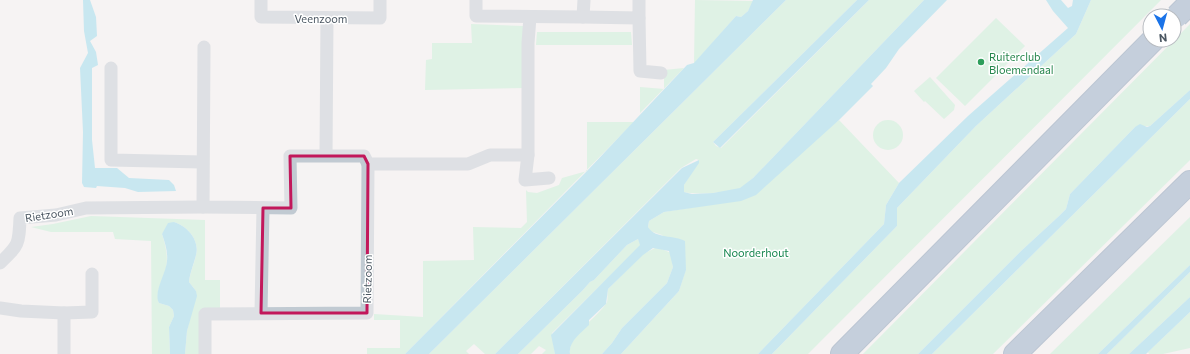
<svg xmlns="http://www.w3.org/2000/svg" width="1190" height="354" font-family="Commissioner,sans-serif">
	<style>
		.green { fill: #c3f1d5 }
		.water { fill: #90daee }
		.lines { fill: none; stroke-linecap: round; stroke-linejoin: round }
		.highway-casing { stroke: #7690ad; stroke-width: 24 }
		.street { stroke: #c1cad2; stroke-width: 13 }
		.highway { stroke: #8ba5c1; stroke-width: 22 }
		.highway-bridge-casing { stroke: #7690ad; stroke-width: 24; stroke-linecap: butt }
		.highway-bridge { stroke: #8ba5c1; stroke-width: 22 }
		.marked { fill: none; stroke: #c2185b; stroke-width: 3; stroke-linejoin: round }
		.leisure-dot { fill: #2e9e5b; stroke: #fff; stroke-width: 1.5 }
		.labels { text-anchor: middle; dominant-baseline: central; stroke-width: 3; stroke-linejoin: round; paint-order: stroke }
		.street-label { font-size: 11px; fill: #4a5661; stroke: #fff }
		.leisure-label { font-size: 11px; fill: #27864d; stroke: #fff; text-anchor: start }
		.park-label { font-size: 11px; fill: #17864f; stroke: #fff }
	</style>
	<rect width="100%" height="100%" fill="#f5f3f3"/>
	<g class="green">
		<path d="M 695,0 L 754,1 L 748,11 L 741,17 L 736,16 L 694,64 Z"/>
		<path d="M 786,0 L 857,0 L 713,142 L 716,146 L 721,148 L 869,0 L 924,0 L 753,178 C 749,181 745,186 741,188 C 730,193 696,195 684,192 L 684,185 L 699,160 L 696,159 L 681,168 L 495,354 L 485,354 L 474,344 L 466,351 L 469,354 L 429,354 Z"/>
		<path d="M 1091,0 L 1161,0 L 808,354 L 772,354 L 897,226 L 897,208 L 976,126 L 1076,34 Z"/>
		<path d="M 996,18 L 1025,46 L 965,106 L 936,78 Z"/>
		<path d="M 471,24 L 523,26 L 524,88 L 425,90 L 426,60 L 432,59 L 432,43 L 472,43 Z"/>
		<path d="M 1190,24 L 1190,90 L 1150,126 L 1135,127 L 1070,194 L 1066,209 L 1059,216 L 1021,251 L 918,354 L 863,354 Z"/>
		<path d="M 537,32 L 631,32 L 632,45 L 536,45 Z"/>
		<path d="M 684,68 L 640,113 L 640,87 L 664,89 L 664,70 Z"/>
		<path d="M 930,77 L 955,105 L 954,110 L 944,119 L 925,101 L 924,102 L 914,91 Z"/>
		<path d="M 1190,99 L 1190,160 L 1187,163 L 993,354 L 932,354 Z"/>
		<circle cx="888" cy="135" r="15"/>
		<path d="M 839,120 L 899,183 L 886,205 L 884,224 L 758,354 L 621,354 L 679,291 L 686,269 L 662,235 L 650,231 L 648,227 L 649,221 L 664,212 L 700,206 L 754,185 Z"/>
		<path d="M 587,122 L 634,122 L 405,354 L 367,354 L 367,348 L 400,348 L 400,320 L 374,320 L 374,314 L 423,317 L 423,261 L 474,260 L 473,227 L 521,228 L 527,222 L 526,190 L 528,192 L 537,193 L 559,185 L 562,178 L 587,171 Z"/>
		<path d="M 91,216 L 205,220 L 205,280 L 220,280 L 220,311 L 202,312 L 202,354 L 185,354 L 187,331 L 196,291 L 189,282 C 190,272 194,265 196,255 C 200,240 187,226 174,222 L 162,234 C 166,247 169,259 165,272 C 162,284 155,291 159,303 L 169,306 L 173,310 L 174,316 L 169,327 L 170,354 L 152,354 L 151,241 L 115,239 L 113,232 L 51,232 L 31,227 L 53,224 Z"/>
		<path d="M 1190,217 L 1190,265 L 1098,354 L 1050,354 Z"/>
		<path d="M 638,239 L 641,245 L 552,333 L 555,354 L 542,354 L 546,350 L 539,346 L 531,354 L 518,354 L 583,290 L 590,282 L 594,280 L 627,245 Z"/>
		<path d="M 657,247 L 671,253 L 673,267 L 667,283 L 622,328 L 612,343 L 602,354 L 570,354 C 567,335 599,317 607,302 C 608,299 607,293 608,289 L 643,254 Z"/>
		<path d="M 1190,272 L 1190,297 L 1129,354 L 1107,354 Z"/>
		<path d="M 1190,312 L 1190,348 L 1163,354 L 1149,354 L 1148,352 Z"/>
	</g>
	<g class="water">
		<path d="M 83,0 L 90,0 L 96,17 L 97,36 L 90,41 L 96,52 L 98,65 L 92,68 L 92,140 L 95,168 L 117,168 L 129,178 L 169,180 L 174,185 L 176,191 L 138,192 L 125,188 L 97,186 L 96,188 L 84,187 L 82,183 L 83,132 L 80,68 L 88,53 L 84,31 Z"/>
		<path d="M 753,0 L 786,0 L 429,354 L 405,354 L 587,171 L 687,65 L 694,63 L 736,16 L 741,17 L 748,11 Z"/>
		<path d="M 857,0 L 869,0 L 720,148 L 713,142 Z"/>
		<path d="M 924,0 L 947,0 L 899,49 L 886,68 L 871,84 L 873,86 L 839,120 L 756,195 L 741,201 L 664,212 L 649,221 L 648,227 C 655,239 675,235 685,241 L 686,270 L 679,291 L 621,354 L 602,354 L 612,343 L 622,328 L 667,283 L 673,267 L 669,251 L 653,248 L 643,255 L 608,289 L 606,304 L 589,320 L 589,325 C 581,333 568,342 570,354 L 555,354 L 551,335 L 640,245 L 638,239 L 627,245 L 594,280 L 590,282 L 583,290 L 518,354 L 495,354 L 682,168 L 699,160 L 699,163 L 684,185 L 684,192 L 692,194 L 713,193 L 740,188 L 753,178 Z"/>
		<path d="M 1046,0 L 1061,0 L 1068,8 L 1072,6 L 1073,0 L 1091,0 L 1076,34 L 976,126 L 897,208 L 897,226 L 772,354 L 758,354 L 884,224 L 886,205 L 899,183 L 968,116 L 1068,28 L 1053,11 Z"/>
		<path d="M 1190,90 L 1190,99 L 932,354 L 918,354 L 1021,251 L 1059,216 L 1066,209 L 1070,194 L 1135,127 L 1140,124 L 1147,127 L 1150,126 Z"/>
		<path d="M 174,222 C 187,226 200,240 196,255 C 194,264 190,272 189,282 L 196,291 L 197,296 L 187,331 L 185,354 L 170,354 L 169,327 L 174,316 L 173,310 L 169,306 L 159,303 C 153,292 166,274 167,261 C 168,252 165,243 162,234 L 168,223 Z"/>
		<path d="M 1190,265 L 1190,272 L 1107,354 L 1098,354 Z"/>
		<path d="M 1190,297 L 1190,312 L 1146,354 L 1129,354 Z"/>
	</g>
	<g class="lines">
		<defs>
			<g id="highway">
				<path d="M 842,354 L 1153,40"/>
				<path d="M 1015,354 L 1190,182"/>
			</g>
		</defs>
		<use href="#highway" class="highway-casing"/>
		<g class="street">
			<path d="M 261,0 L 261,17 L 380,18 L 380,0"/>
			<path d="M 476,0 L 476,16 L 583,17 L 584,0"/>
			<path d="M 583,17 L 639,18 L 639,0"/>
			<path d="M 639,18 L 640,71 L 661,73"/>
			<path d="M 204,47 L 203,207 L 291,208 L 290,156 L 364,156 L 368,164 L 468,164 L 490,155 L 528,155 L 528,43 L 530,17"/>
			<path d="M 111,68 L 111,160 L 202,162"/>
			<path d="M 326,155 L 327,18"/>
			<path d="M 528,155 L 525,180 L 549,178"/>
			<path d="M 0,263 C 19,245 19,244 20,218 L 56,215 L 86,208 L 203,207"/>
			<path d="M 0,308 L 21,311 L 64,313 L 64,354"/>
			<path d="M 64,313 L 92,312 L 92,274"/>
			<path d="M 261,313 L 263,208"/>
			<path d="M 205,354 L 205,314 L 367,313 L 368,164"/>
		</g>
		<use href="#highway" class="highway"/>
		<defs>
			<path id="highway-bridge" d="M 1177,16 L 1190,3"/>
		</defs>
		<use href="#highway-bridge" class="highway-bridge-casing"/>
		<use href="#highway-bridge" class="highway-bridge"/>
	</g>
	<path d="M0 0H1190V354H0ZM 290,156 L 364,156 L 368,164 L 367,313 L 261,313 L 263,208 L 291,208 Z" fill="#f5f3f3" fill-opacity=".55" fill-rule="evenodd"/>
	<path class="marked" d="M 290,156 L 364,156 L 368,164 L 367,313 L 261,313 L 263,208 L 291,208 Z"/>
	<circle class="leisure-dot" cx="981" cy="62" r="4"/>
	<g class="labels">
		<g class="street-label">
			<text x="321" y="18">Veenzoom</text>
			<text transform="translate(49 214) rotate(-9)">Rietzoom</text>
			<text transform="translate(367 279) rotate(-89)">Rietzoom</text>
		</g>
		<g class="leisure-label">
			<text x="989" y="56">Ruiterclub<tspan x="989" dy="13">Bloemendaal</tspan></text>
		</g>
		<g class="park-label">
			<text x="756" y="252">Noorderhout</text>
		</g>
	</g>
	<g transform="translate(1162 28) rotate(174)"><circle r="19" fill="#ffffff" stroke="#b7bbc0"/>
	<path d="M0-3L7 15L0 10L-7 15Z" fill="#1a73e8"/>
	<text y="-6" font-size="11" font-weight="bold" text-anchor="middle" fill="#4a5661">N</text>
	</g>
</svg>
